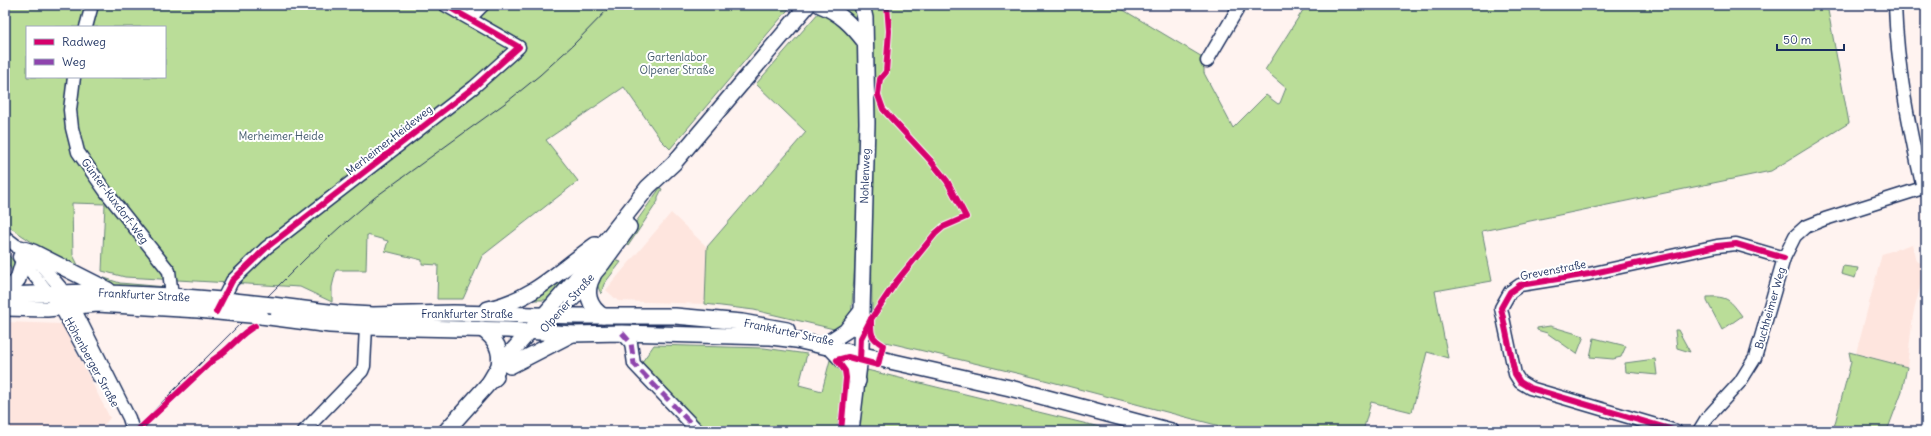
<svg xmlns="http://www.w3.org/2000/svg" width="1931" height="436" font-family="Delius,sans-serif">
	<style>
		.built { fill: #fee5de }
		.green { fill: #badd98; stroke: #6a867b; fill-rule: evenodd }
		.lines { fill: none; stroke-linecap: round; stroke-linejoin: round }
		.minor-casing { stroke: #1b2f5e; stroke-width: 15 }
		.major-casing { stroke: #1b2f5e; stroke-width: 18 }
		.minor { stroke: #fff; stroke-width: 12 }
		.major { stroke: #fff; stroke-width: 15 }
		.tram { stroke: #1b2f5e; stroke-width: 1 }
		.major-bridge-casing { stroke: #1b2f5e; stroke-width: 18; stroke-linecap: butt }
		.major-bridge { stroke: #fff; stroke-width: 15 }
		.quiet { stroke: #8e44ad; stroke-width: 5; stroke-dasharray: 10 5; stroke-linecap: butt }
		.cycleway-casing { stroke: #fff; stroke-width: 8 }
		.cycleway { stroke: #d6006c; stroke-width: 6 }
		.labels { text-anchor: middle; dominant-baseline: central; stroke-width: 4; stroke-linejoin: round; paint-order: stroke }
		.park-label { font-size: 11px; fill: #435a6c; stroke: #fff }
		.street-label { font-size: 11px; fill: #1b2f5e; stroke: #fff }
	</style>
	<rect width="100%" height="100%" fill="#fff3f0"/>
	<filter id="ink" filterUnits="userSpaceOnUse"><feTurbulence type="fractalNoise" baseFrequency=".025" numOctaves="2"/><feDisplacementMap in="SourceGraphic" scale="8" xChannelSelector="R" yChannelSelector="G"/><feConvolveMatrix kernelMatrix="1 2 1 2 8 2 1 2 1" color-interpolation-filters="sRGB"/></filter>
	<g filter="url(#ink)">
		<g class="built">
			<path d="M 671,213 L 707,247 L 705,304 L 618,301 L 606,290 Z"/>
			<path d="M 1912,244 L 1916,261 L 1926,265 L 1926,281 L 1921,283 L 1913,315 L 1907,367 L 1856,353 L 1882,254 Z"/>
			<path d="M 5,322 L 62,324 L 110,418 L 99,431 L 5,431 Z"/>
		</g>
		<g class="green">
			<path d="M 5,5 L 792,5 L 670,149 L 661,140 L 624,87 L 546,140 L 578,181 L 482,256 L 463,299 L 437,299 L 438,265 L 422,264 L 422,260 L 385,251 L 388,241 L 367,235 L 366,270 L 336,270 L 332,287 L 332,302 L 300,287 L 125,277 L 102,271 L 105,204 L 72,203 L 73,255 L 78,265 L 75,271 L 5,224 ZM 27,27 L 165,27 L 165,77 L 27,77 Z"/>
			<path d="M 829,5 L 857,5 L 861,28 Z"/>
			<path d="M 867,5 L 1115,5 L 1204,58 L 1204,73 L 1233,128 L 1266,95 L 1278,104 L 1280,103 L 1286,88 L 1265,70 L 1305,7 L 1302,5 L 1827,5 L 1849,123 L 1771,171 L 1482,231 L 1492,281 L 1435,291 L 1448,358 L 1427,352 L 1412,412 L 1371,402 L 1363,431 L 1239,431 L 1033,377 L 877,340 L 873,334 L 872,322 L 871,144 Z"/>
			<path d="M 820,11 C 836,20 852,32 859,49 L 860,189 L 851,319 L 838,330 L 754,310 L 705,304 L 707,247 L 806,132 L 756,84 Z"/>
			<path d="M 660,188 L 662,189 L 658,197 L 658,201 L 628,246 L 624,239 Z"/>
			<path d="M 5,250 L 15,264 L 14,275 L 5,257 Z"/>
			<path d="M 613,260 L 621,262 L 604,284 L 601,294 L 596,282 Z"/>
			<path d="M 577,266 L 550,300 L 527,300 Z"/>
			<path d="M 1843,266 L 1858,268 L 1855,278 L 1841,274 Z"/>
			<path d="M 92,274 L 120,283 L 166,287 L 162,290 L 117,287 L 105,283 Z"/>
			<path d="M 1707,297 C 1728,296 1730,300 1742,316 L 1722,330 L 1707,301 Z"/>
			<path d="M 1550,326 L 1584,336 L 1577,354 L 1547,333 L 1537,330 L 1537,328 Z"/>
			<path d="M 1675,330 L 1678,330 L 1690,352 L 1677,348 Z"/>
			<path d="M 1594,338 L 1626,346 L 1621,357 L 1613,359 L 1590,357 Z"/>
			<path d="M 654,345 L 764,348 L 807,354 L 799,385 L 822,391 L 830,360 L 842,371 L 844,378 L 837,431 L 706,431 L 642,362 Z"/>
			<path d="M 1849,352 L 1907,367 L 1902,391 L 1887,431 L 1833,431 L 1851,362 Z"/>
			<path d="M 1655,359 L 1657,375 L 1626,372 L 1625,363 Z"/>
			<path d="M 867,370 L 1116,431 L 858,431 Z"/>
		</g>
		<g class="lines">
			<defs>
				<g id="minor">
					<path d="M 1895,5 C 1897,67 1909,128 1923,188"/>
					<path d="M 470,18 L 483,5"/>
					<path d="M 86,27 L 92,5"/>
					<path d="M 1207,61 L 1240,5"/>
					<path d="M 74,77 L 70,110 L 72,128 L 78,152 L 106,192 L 169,271 L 172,296"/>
					<path d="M 5,237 L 41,265 L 60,287 L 78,316 L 129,418 L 133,431"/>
					<path d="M 19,257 L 61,308 L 99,377"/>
					<path d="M 219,307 L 232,281 L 266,248 L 474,87 L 519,47 L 445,5"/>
					<path d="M 622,333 L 631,343 L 634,364 L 698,431"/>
					<path d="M 304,431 L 362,371 L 364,366 L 366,327"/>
					<path d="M 1676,431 L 1530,388 L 1520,382 L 1515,374 L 1501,308 L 1510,292 L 1520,285 L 1589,274 L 1717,246 L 1736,244 L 1784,258"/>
					<path d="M 1699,431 L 1707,418 L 1740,382 L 1755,358 L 1784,258 L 1795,236 L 1805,227 L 1825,219 L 1926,187"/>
				</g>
				<g id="major">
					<path d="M 820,5 C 840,13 852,25 865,42"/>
					<path d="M 20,248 L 33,252 L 108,290"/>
					<path d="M 593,276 C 584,292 589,307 603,316"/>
					<path d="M 5,295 L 88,292 L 172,296 L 234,301"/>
					<path d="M 5,295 L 18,279 L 23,262"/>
					<path d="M 572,299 L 602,264 L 629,227"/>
					<path d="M 272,305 L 336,313 L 373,315 L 453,313 L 578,316 L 675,316 L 742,322 L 787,330"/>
					<path d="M 5,308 L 47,309 L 97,304 L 198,310 L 228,313"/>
					<path d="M 488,309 C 532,300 560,270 595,245"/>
					<path d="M 261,316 L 330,325 L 366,327 L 508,330 L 573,334 L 622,333 L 771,337 L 796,340 L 1010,388 L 1171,431"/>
					<path d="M 482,329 C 495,338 502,350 499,366"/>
					<path d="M 832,340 L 846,331 L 861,312"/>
					<path d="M 831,348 L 849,367 L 858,381"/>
					<path d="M 510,366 L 572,334"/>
					<path d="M 489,383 L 499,366 L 575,280 L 648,187 L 674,163 L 808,5"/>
					<path d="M 446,431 L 489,383 L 496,377"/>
					<path d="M 851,431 L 861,348 L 867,123 L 865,18 L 862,5"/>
				</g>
			</defs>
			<use href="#minor" class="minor-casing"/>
			<use href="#major" class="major-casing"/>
			<use href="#minor" class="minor"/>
			<use href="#major" class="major"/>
			<path class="tram" d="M 140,424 L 306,258 L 340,227 L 374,198 L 508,101 L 540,75 L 573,45 L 612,5"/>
			<defs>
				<g id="major-bridge">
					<path d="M 234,301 L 272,305"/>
					<path d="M 228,313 L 261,316"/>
				</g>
			</defs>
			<use href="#major-bridge" class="major-bridge-casing"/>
			<use href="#major-bridge" class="major-bridge"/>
			<path class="quiet" d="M 622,333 L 631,343 L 634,364 L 698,431"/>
			<defs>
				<g id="cycleway">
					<path d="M 216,312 L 232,281 L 266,248 L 474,87 L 519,47 L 445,5"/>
					<path d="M 860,360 L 861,338 L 871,319 L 896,282 L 935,234 L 943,227 L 966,217 L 947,181 L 930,160 L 891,118 L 883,109 L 878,95 L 880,79 L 886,72 L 889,31 L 887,5"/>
					<path d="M 137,431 L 214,359 C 230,350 239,334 255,326"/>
					<path d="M 841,431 L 846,378 L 845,371 L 837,360 L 848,357 L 878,365 L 883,345 C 870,337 871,334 871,319"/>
					<path d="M 1676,431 L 1530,388 L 1520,382 L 1515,374 L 1501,308 L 1510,292 L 1520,285 L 1589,274 L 1717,246 L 1736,244 L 1784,258"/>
				</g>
			</defs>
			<use href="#cycleway" class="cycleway-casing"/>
			<use href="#cycleway" class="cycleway"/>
		</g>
	</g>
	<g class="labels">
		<g class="park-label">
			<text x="677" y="57">Gartenlabor<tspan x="677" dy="13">Olpener Straße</tspan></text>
			<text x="281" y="136">Merheimer Heide</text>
		</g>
		<g class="street-label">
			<text transform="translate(389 140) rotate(-38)">Merheimer Heideweg</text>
			<text transform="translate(865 176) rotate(-88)">Nohlenweg</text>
			<text transform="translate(115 201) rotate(53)">Günter-Kuxdorf-Weg</text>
			<text transform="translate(1553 270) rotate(-11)">Grevenstraße</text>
			<text transform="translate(144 295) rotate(3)">Frankfurter Straße</text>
			<text transform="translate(567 303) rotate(-48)">Olpener Straße</text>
			<text transform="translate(1770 308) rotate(-74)">Buchheimer Weg</text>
			<text x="467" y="314">Frankfurter Straße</text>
			<text transform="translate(789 332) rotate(12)">Frankfurter Straße</text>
			<text transform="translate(92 362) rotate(61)">Höhenberger Straße</text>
		</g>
	</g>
	<rect width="1931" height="436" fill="none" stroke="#fff" stroke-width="20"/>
	<rect x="10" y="10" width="1911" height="416" fill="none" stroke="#1b2f5e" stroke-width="1.5" filter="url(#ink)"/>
	<rect x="26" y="26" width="140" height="52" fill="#ffffff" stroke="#a4acbf"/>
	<rect x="34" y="39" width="20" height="6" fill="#d6006c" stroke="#a4acbf"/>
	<text x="62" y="46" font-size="12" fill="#1b2f5e">Radweg</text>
	<rect x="34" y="59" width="20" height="6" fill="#8e44ad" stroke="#a4acbf"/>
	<text x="62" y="66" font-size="12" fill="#1b2f5e">Weg</text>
	<path d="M1777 44v6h67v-6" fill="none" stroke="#1b2f5e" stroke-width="2"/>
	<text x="1783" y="44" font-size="12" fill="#1b2f5e" stroke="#ffffff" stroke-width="3" paint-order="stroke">50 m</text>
</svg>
